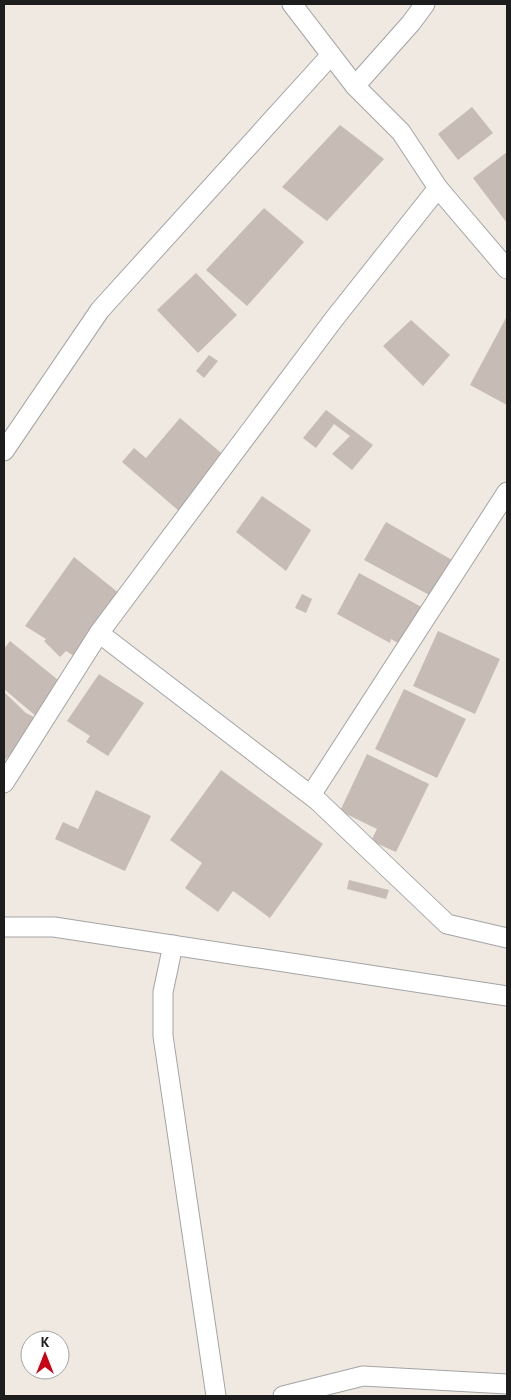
<svg xmlns="http://www.w3.org/2000/svg" width="511" height="1400" font-family="'PT Sans',sans-serif">
	<style>
		.building { fill: #c7bbb5 }
		.lines { fill: none; stroke-linecap: round; stroke-linejoin: round }
		.street-casing { stroke: #a4a4a4; stroke-width: 21 }
		.street { stroke: #fff; stroke-width: 19 }
	</style>
	<rect width="100%" height="100%" fill="#efe9e2"/>
	<g class="building">
		<path d="M 472,107 L 493,133 L 458,160 L 438,134 Z"/>
		<path d="M 340,125 L 384,159 L 327,221 L 282,187 Z"/>
		<path d="M 507,152 L 507,223 L 473,178 Z"/>
		<path d="M 264,208 L 304,242 L 247,306 L 206,270 Z"/>
		<path d="M 196,273 L 237,315 L 198,353 L 157,310 Z"/>
		<path d="M 507,316 L 507,405 L 470,385 Z"/>
		<path d="M 411,320 L 450,355 L 423,386 L 383,346 Z"/>
		<path d="M 209,355 L 218,361 L 204,378 L 196,371 Z"/>
		<path d="M 326,410 L 373,445 L 352,470 L 332,454 L 350,436 L 334,424 L 316,448 L 303,438 Z"/>
		<path d="M 180,418 L 226,457 L 179,511 L 122,462 L 134,448 L 146,458 Z"/>
		<path d="M 262,496 L 311,530 L 286,571 L 236,532 Z"/>
		<path d="M 386,522 L 452,560 L 433,597 L 364,560 Z"/>
		<path d="M 74,557 L 120,594 L 79,659 L 66,651 L 60,657 L 44,641 L 46,639 L 25,626 Z"/>
		<path d="M 359,573 L 427,610 L 407,648 L 391,639 L 390,643 L 337,614 Z"/>
		<path d="M 302,594 L 312,599 L 306,613 L 295,608 Z"/>
		<path d="M 438,631 L 500,659 L 475,714 L 413,686 Z"/>
		<path d="M 10,641 L 63,684 L 37,717 L 4,689 L 4,649 Z"/>
		<path d="M 99,674 L 144,703 L 108,756 L 86,742 L 90,736 L 67,721 Z"/>
		<path d="M 404,689 L 466,719 L 437,778 L 375,749 Z"/>
		<path d="M 4,692 L 26,713 L 40,720 L 4,761 Z"/>
		<path d="M 367,754 L 429,784 L 396,852 L 371,841 L 377,829 L 340,811 Z"/>
		<path d="M 221,770 L 323,844 L 270,918 L 233,891 L 218,912 L 185,888 L 202,863 L 170,840 Z"/>
		<path d="M 96,790 L 151,816 L 125,871 L 55,839 L 63,822 L 78,829 Z"/>
		<path d="M 349,880 L 389,890 L 386,899 L 347,889 Z"/>
	</g>
	<g class="lines">
		<defs>
			<g id="street">
				<path d="M 292,4 L 355,86 L 401,132 L 438,188 L 507,269"/>
				<path d="M 355,86 L 411,23 L 425,4"/>
				<path d="M 4,451 L 100,310 L 331,55"/>
				<path d="M 99,633 L 318,801 L 447,924 L 507,938"/>
				<path d="M 4,783 L 99,633 L 334,319 L 438,188"/>
				<path d="M 311,795 L 507,492"/>
				<path d="M 4,927 L 54,927 L 507,996"/>
				<path d="M 173,945 L 163,992 L 163,1036 L 216,1396"/>
				<path d="M 283,1396 L 363,1376 L 507,1384"/>
			</g>
		</defs>
		<use href="#street" class="street-casing"/>
		<use href="#street" class="street"/>
	</g>
	<rect width="511" height="1400" fill="none" stroke="#1d1d1d" stroke-width="10"/>
	<g transform="translate(45 1355)"><circle r="24" fill="#ffffff" stroke="#a5a5a5"/>
	<path d="M0-4L9 19L0 12L-9 19Z" fill="#ca0014"/>
	<text y="-8" font-size="14" font-weight="bold" text-anchor="middle" fill="#1d1d1d">K</text>
	</g>
</svg>
